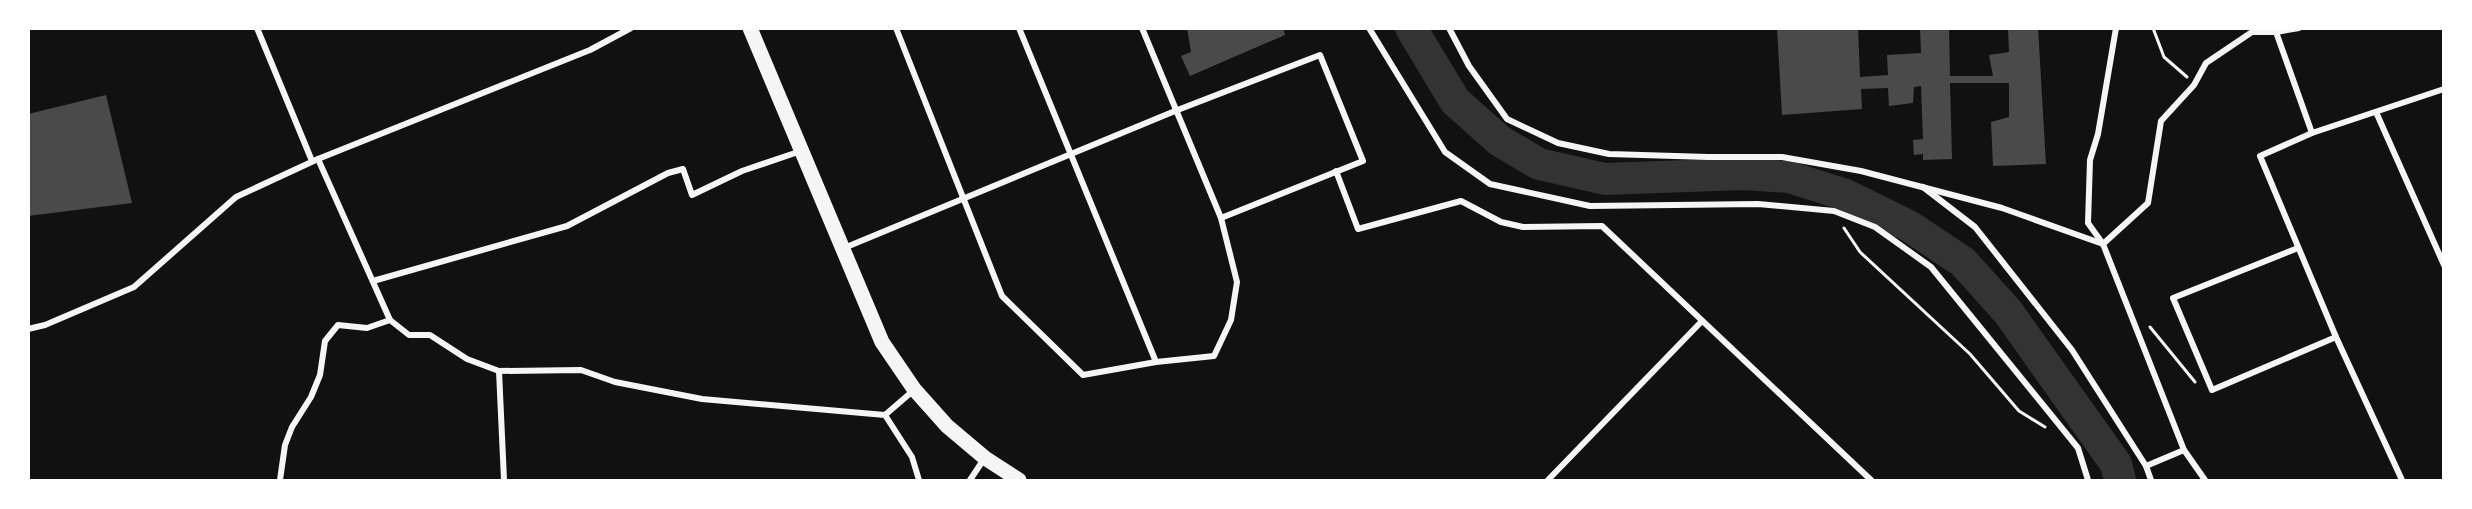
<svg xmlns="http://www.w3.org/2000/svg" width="2472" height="509" font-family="Commissioner,sans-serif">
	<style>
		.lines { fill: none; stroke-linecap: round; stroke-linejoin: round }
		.river { stroke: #333; stroke-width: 32 }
		.building { fill: #4a4a4a }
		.path { stroke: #f5f5f5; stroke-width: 3 }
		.minor { stroke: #f5f5f5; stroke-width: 6 }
		.primary { stroke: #f5f5f5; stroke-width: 15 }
	</style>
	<rect width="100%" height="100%" fill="#111"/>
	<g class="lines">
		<path class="river" d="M 1411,28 L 1455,101 L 1500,141 L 1539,164 L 1605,179 L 1744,174 L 1789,177 L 1846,195 L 1909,226 L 1963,262 L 2008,312 L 2116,464 L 2120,480"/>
	</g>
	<g class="building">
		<path d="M 1187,28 L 1283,28 L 1285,35 L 1190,76 L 1181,56 L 1191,52 Z"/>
		<path d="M 1777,28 L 1858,28 L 1860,77 L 1888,75 L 1887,55 L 1921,53 L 1920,28 L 1949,28 L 1950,76 L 1993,76 L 1989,55 L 2009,52 L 2008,28 L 2038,28 L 2046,164 L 1993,166 L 1991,122 L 2009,117 L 2009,83 L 1950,83 L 1952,159 L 1923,160 L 1923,154 L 1914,155 L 1913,140 L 1923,139 L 1921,86 L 1914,87 L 1913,103 L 1889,106 L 1888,88 L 1861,89 L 1862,109 L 1782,115 Z"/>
		<path d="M 106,95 L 132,203 L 28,216 L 28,114 Z"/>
	</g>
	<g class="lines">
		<g class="path">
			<path d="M 2153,28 L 2164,57 L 2187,77"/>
			<path d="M 1844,228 L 1860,252 L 1970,354 L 2019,411 L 2045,427"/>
			<path d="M 2150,327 L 2195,382"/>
		</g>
		<g class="minor">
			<path d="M 257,28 L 312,161"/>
			<path d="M 896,28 L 1002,296 L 1083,375 L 1156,362 L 1214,356 L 1231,320 L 1237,282 L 1221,218 L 1142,28"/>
			<path d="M 1019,28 L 1156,362"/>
			<path d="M 1369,28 L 1445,152 L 1490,184 L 1590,206 L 1758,204 L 1834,211 L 1875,227 L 1931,267 L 2078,448 L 2088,480"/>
			<path d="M 1449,28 L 1469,66 L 1507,119 L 1558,143 L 1609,154 L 1708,157 L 1782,157 L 1861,171 L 2002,208 L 2103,244"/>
			<path d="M 2116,28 L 2098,134 L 2090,160 L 2088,223 L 2103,244 L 2184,450 L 2146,466"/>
			<path d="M 2276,32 L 2312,133"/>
			<path d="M 2376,112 L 2444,265"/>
			<path d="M 318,159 L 390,320 L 409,335 L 430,335 L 467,359 L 499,371 L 581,370 L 615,382 L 702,399 L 885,415 L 914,390"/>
			<path d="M 1336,171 L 1358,229 L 1461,201 L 1501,222 L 1523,227 L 1602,226 L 1871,480"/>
			<path d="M 1923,187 L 1975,227 L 2072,350 L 2146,466 L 2151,480"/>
			<path d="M 2103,244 L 2148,203 L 2161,121 L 2194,85 L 2206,63 L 2252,32 L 2276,32 L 2299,28"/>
			<path d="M 844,248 L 1175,111 L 1320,55 L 1363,161 L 1221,218"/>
			<path d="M 2298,248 L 2173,298 L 2212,390 L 2336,337"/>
			<path d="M 373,281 L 567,226 L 668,173 L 683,169 L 692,195 L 742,171 L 801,151"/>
			<path d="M 28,329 L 45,325 L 134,287 L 236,197 L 318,159 L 590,50 L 631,28"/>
			<path d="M 499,371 L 504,480"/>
			<path d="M 885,415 L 912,457 L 919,480"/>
			<path d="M 2184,450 L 2205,480"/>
			<path d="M 280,480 L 285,445 L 292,427 L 311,397 L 320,375 L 325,341 L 338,325 L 367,328 L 390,320"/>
			<path d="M 970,480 L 984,459"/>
			<path d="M 1548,480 L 1702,321"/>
			<path d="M 2402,480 L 2336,337 L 2260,156 L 2312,133 L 2444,89"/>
		</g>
		<path class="primary" d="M 750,28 L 882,342 L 914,389 L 947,426 L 985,458 L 1019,480"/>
	</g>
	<rect width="2472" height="509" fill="none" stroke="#ffffff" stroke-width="60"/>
</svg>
